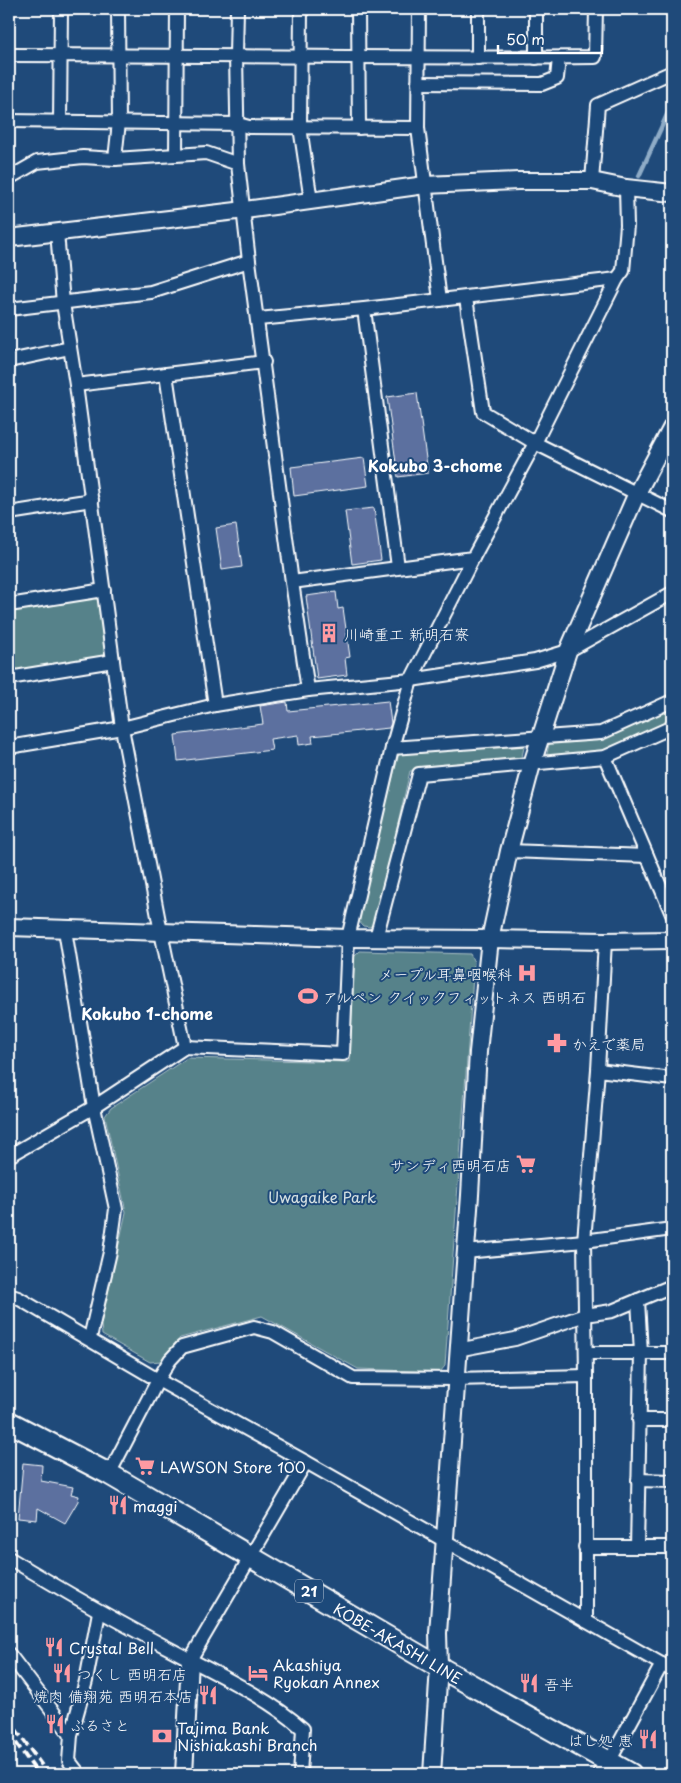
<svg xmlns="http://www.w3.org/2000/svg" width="681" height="1783" font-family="'Playpen Sans','Klee One',sans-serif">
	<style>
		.green { fill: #56828a; stroke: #aac0c4 }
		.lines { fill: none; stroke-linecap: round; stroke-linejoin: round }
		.stream { stroke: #8facc7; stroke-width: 4.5 }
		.building { fill: #5b6f9f; stroke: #fff }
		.minor-casing { stroke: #fff; stroke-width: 16 }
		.tertiary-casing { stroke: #fff; stroke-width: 20 }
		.primary-casing { stroke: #fff; stroke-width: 24 }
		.minor { stroke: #1f4a7a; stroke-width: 12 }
		.tertiary { stroke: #1f4a7a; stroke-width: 16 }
		.primary { stroke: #1f4a7a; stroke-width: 20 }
		.rail { stroke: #fff; stroke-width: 4; stroke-dasharray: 8 4; stroke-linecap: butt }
		.labels { text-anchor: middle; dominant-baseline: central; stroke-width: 4; stroke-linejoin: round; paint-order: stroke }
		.shield { fill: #1f4a7a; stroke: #bcc9d7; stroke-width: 1 }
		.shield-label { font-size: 14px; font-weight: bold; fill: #fff }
		.poi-label { font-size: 15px; fill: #fff; stroke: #1f4a7a; text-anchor: start }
		.park-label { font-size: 15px; fill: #d5e0e2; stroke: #1f4a7a }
		.street-label { font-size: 15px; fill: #fff; stroke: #1f4a7a }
		.neighbourhood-label { font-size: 16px; font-weight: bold; fill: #fff; stroke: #1f4a7a }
	</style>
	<rect width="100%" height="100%" fill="#1f4a7a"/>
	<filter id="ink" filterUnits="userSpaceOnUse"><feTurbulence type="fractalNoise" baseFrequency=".02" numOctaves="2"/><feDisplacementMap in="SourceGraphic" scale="10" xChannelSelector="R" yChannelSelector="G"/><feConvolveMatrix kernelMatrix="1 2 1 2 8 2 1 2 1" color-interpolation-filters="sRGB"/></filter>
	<g filter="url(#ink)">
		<g class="green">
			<path d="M 94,596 L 98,598 L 106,655 L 104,658 L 9,675 L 9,609 Z"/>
			<path d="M 672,704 L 672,723 L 607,752 L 546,758 L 550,740 L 601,736 Z"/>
			<path d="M 525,743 L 521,761 L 410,771 L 376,920 L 370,927 L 363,926 L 357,919 L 399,753 Z"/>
			<path d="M 360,951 L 470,954 L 474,962 L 445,1366 L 440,1372 L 358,1369 L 262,1316 L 180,1338 L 161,1361 L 150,1362 L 102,1335 L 101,1324 L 126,1212 L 105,1116 L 111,1108 L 187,1058 L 350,1062 L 354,957 Z"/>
		</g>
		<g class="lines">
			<path class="stream" d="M 639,176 L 672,104"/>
		</g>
		<g class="building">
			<path d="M 417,393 L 428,473 L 398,477 L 387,397 Z"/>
			<path d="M 364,458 L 368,486 L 294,496 L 291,467 Z"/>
			<path d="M 374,508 L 381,560 L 352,564 L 345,511 Z"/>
			<path d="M 236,525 L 242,567 L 222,570 L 216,528 Z"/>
			<path d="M 336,592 L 338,609 L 343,608 L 350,657 L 345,658 L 347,675 L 317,679 L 306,596 Z"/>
			<path d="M 388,701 L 391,723 L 389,728 L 312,736 L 313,743 L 299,745 L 298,735 L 270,739 L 272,750 L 178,761 L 175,735 L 263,724 L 260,706 L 287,702 L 288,711 Z"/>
			<path d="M 23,1463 L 42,1465 L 41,1481 L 73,1487 L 71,1494 L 79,1496 L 78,1501 L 65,1523 L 38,1508 L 37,1520 L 18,1518 Z"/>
		</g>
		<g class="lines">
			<defs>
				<g id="minor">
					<path d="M 237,9 L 236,55 L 238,164 L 249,261 L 292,582 L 308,690"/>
					<path d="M 301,9 L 300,127 L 311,201"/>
					<path d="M 358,9 L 359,128"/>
					<path d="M 419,9 L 418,128 L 440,300"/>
					<path d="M 9,55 C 204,55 400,59 595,57 L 596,9"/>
					<path d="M 478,58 L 478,9"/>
					<path d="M 536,58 L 536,9"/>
					<path d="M 418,83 L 542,84 L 557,78 L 559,58"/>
					<path d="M 9,121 L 238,124 L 249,127 L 418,128"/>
					<path d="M 60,122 L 61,9"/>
					<path d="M 176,155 L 177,9"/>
					<path d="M 115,159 L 119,122 L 118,9"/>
					<path d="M 9,178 L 37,162 L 83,157 L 115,159 L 206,153 L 238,164"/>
					<path d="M 592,181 L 598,105 L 672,72"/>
					<path d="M 57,232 L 63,303 L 76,385 L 122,728 L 161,932 L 185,1047"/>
					<path d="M 466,298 L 483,412 L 535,443 L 672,511"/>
					<path d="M 9,309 L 151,292 L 249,261"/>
					<path d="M 364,309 L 398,567"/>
					<path d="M 258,319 L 364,309 L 617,279"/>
					<path d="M 9,361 L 70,348"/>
					<path d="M 166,374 L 215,705"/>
					<path d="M 76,385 L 264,362"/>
					<path d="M 9,513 L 92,500"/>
					<path d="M 292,582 L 473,558"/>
					<path d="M 9,605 L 104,590"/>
					<path d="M 9,678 L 113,661"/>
					<path d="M 9,747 L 122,728 L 215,705 L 308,690 L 411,680 L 535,661 L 568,651 L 672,593"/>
					<path d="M 392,748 L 601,733 L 672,701"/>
					<path d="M 605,757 L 672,914"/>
					<path d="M 509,851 L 647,856"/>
					<path d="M 65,930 L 94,1107 L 116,1209 L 110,1252 L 90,1338"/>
					<path d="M 376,938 L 419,774 L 605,757 L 672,727"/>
					<path d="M 598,1070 L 672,1079"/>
					<path d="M 9,1156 L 94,1107 L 185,1047 L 343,1054 L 348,938 L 392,748 L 411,680 L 473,558 L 535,443 L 617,279 L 623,271 L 627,225 L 626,188"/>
					<path d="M 465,1252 L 584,1241 L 672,1229"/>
					<path d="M 9,1295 L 18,1298 L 158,1380 L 306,1462 L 190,1660"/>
					<path d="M 457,1350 L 515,1339 L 585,1315 L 612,1311 L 672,1286"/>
					<path d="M 586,1353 L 672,1353"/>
					<path d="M 639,1420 L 672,1420"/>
					<path d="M 306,1462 L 672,1670"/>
					<path d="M 109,1474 L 158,1380 L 170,1360 L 182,1347 L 254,1327 L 273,1332 L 353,1378 L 455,1379 L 586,1376"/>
					<path d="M 638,1480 L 672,1481"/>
					<path d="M 585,1547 L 672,1547"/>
					<path d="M 637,1547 L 641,1353 L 638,1300"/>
					<path d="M 9,1558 C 62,1590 116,1621 172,1650 C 213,1672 269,1698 303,1729 L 300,1774"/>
					<path d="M 586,1621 L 586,1376 L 584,1241 L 598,1070 L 605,941"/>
					<path d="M 9,1654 L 71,1735"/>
					<path d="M 609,1762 L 662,1664"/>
					<path d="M 79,1774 L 69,1761 L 71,1735 L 86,1681 L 99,1612"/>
				</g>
				<g id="tertiary">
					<path d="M 9,238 L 245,210 L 425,185 L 518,181 L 592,181 L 626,188 L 672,193"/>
					<path d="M 9,927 L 348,938 L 490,939 L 605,941 L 672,940"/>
					<path d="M 184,1774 L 190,1660"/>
					<path d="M 432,1774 L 439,1667 L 438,1633 L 470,1195 L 478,1052 L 490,939 L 509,851 L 532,764 L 568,651 L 637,493 L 672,427"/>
					<path d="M 601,1774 L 609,1762"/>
				</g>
				<path id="primary" d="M 9,1422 L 109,1474 L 439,1667 L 631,1774"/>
			</defs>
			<use href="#minor" class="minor-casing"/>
			<use href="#tertiary" class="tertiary-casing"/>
			<use href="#primary" class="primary-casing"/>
			<use href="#minor" class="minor"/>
			<use href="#tertiary" class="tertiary"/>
			<use href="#primary" class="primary"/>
			<g class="rail">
				<path d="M 9,1720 L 48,1774"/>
				<path d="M 9,1733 L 38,1774"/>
			</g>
		</g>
	</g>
	<defs>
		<symbol id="building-bare" viewBox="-9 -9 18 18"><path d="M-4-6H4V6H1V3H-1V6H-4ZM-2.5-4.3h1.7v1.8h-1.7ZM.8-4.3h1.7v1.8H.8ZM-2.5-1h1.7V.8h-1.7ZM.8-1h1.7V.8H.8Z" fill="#ff9aa2" stroke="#1f4a7a" stroke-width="2.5" paint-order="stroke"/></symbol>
		<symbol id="hospital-bare" viewBox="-9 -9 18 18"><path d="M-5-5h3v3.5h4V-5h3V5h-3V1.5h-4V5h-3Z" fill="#ff9aa2" stroke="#1f4a7a" stroke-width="2.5" paint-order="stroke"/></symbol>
		<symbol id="stadium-bare" viewBox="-9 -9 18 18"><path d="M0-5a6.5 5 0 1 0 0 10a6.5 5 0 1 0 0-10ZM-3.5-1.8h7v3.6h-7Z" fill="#ff9aa2" stroke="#1f4a7a" stroke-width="2.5" paint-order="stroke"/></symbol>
		<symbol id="pharmacy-bare" viewBox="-9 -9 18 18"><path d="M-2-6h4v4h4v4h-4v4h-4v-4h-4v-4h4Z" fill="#ff9aa2" stroke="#1f4a7a" stroke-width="2.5" paint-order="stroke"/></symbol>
		<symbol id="supermarket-bare" viewBox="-9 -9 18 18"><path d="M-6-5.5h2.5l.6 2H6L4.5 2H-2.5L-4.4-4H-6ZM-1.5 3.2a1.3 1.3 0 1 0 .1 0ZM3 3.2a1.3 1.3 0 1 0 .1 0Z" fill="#ff9aa2" stroke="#1f4a7a" stroke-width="2.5" paint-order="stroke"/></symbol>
		<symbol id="restaurant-bare" viewBox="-9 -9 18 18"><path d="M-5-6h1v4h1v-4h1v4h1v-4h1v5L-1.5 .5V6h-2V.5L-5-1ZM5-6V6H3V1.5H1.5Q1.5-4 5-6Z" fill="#ff9aa2" stroke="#1f4a7a" stroke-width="2.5" paint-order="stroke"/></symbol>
		<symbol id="hotel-bare" viewBox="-9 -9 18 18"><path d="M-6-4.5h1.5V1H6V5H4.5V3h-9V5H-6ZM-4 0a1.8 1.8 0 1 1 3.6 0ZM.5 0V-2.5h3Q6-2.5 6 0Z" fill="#ff9aa2" stroke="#1f4a7a" stroke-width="2.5" paint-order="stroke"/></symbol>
		<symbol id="bank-bare" viewBox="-9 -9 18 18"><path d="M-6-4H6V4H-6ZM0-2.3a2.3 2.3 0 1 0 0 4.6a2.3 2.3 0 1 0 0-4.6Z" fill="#ff9aa2" stroke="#1f4a7a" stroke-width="2.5" paint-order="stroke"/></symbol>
	</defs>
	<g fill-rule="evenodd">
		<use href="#building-bare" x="315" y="619" width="28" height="28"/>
		<use href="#hospital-bare" x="513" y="959" width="28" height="28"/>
		<use href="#stadium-bare" x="294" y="982" width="28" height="28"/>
		<use href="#pharmacy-bare" x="543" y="1029" width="28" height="28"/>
		<use href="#supermarket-bare" x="512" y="1150" width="28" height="28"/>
		<use href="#supermarket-bare" x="131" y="1452" width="28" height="28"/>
		<use href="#restaurant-bare" x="104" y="1491" width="28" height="28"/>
		<use href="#restaurant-bare" x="40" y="1633" width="28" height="28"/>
		<use href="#restaurant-bare" x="48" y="1659" width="28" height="28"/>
		<use href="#hotel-bare" x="244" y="1659" width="28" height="28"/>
		<use href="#restaurant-bare" x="515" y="1669" width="28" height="28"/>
		<use href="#restaurant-bare" x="194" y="1681" width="28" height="28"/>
		<use href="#restaurant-bare" x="41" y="1710" width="28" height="28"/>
		<use href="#bank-bare" x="148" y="1722" width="28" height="28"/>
		<use href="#restaurant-bare" x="634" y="1725" width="28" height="28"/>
	</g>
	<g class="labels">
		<rect class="shield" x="295" y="1579.5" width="28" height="23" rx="4"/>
		<g class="shield-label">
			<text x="309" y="1591">21</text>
		</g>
		<g class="poi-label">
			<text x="344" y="633">川崎重工 新明石寮</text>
			<text x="512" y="973" text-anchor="end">メープル耳鼻咽喉科</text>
			<text x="323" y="996">アルペン クイックフィットネス 西明石</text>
			<text x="572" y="1043">かえで薬局</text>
			<text x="511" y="1164" text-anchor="end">サンディ西明石店</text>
			<text x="160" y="1466">LAWSON Store 100</text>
			<text x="133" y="1505">maggi</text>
			<text x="69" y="1647">Crystal Bell</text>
			<text x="273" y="1664">Akashiya<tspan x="273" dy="17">Ryokan Annex</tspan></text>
			<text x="77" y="1673">つくし 西明石店</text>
			<text x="544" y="1683">吾半</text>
			<text x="193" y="1695" text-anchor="end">焼肉 備翔苑 西明石本店</text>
			<text x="70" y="1724">ふるさと</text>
			<text x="177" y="1727">Tajima Bank<tspan x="177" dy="17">Nishiakashi Branch</tspan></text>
			<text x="633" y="1739" text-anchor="end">はし処 恵</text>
		</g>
		<g class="park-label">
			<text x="322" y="1196">Uwagaike Park</text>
		</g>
		<g class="street-label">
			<text transform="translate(398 1643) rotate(30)">KOBE-AKASHI LINE</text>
		</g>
		<g class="neighbourhood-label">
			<text x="435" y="465">Kokubo 3-chome</text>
			<text x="147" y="1013">Kokubo 1-chome</text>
		</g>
	</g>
	<rect width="681" height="1783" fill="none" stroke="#1f4a7a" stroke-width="30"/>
	<rect x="15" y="15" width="651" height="1753" fill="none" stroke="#fff" stroke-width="2" filter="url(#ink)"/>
	<path d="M498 45v8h104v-8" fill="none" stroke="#ffffff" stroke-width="2.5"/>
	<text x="506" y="45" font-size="15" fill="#ffffff" stroke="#1f4a7a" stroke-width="4" paint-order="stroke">50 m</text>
</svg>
